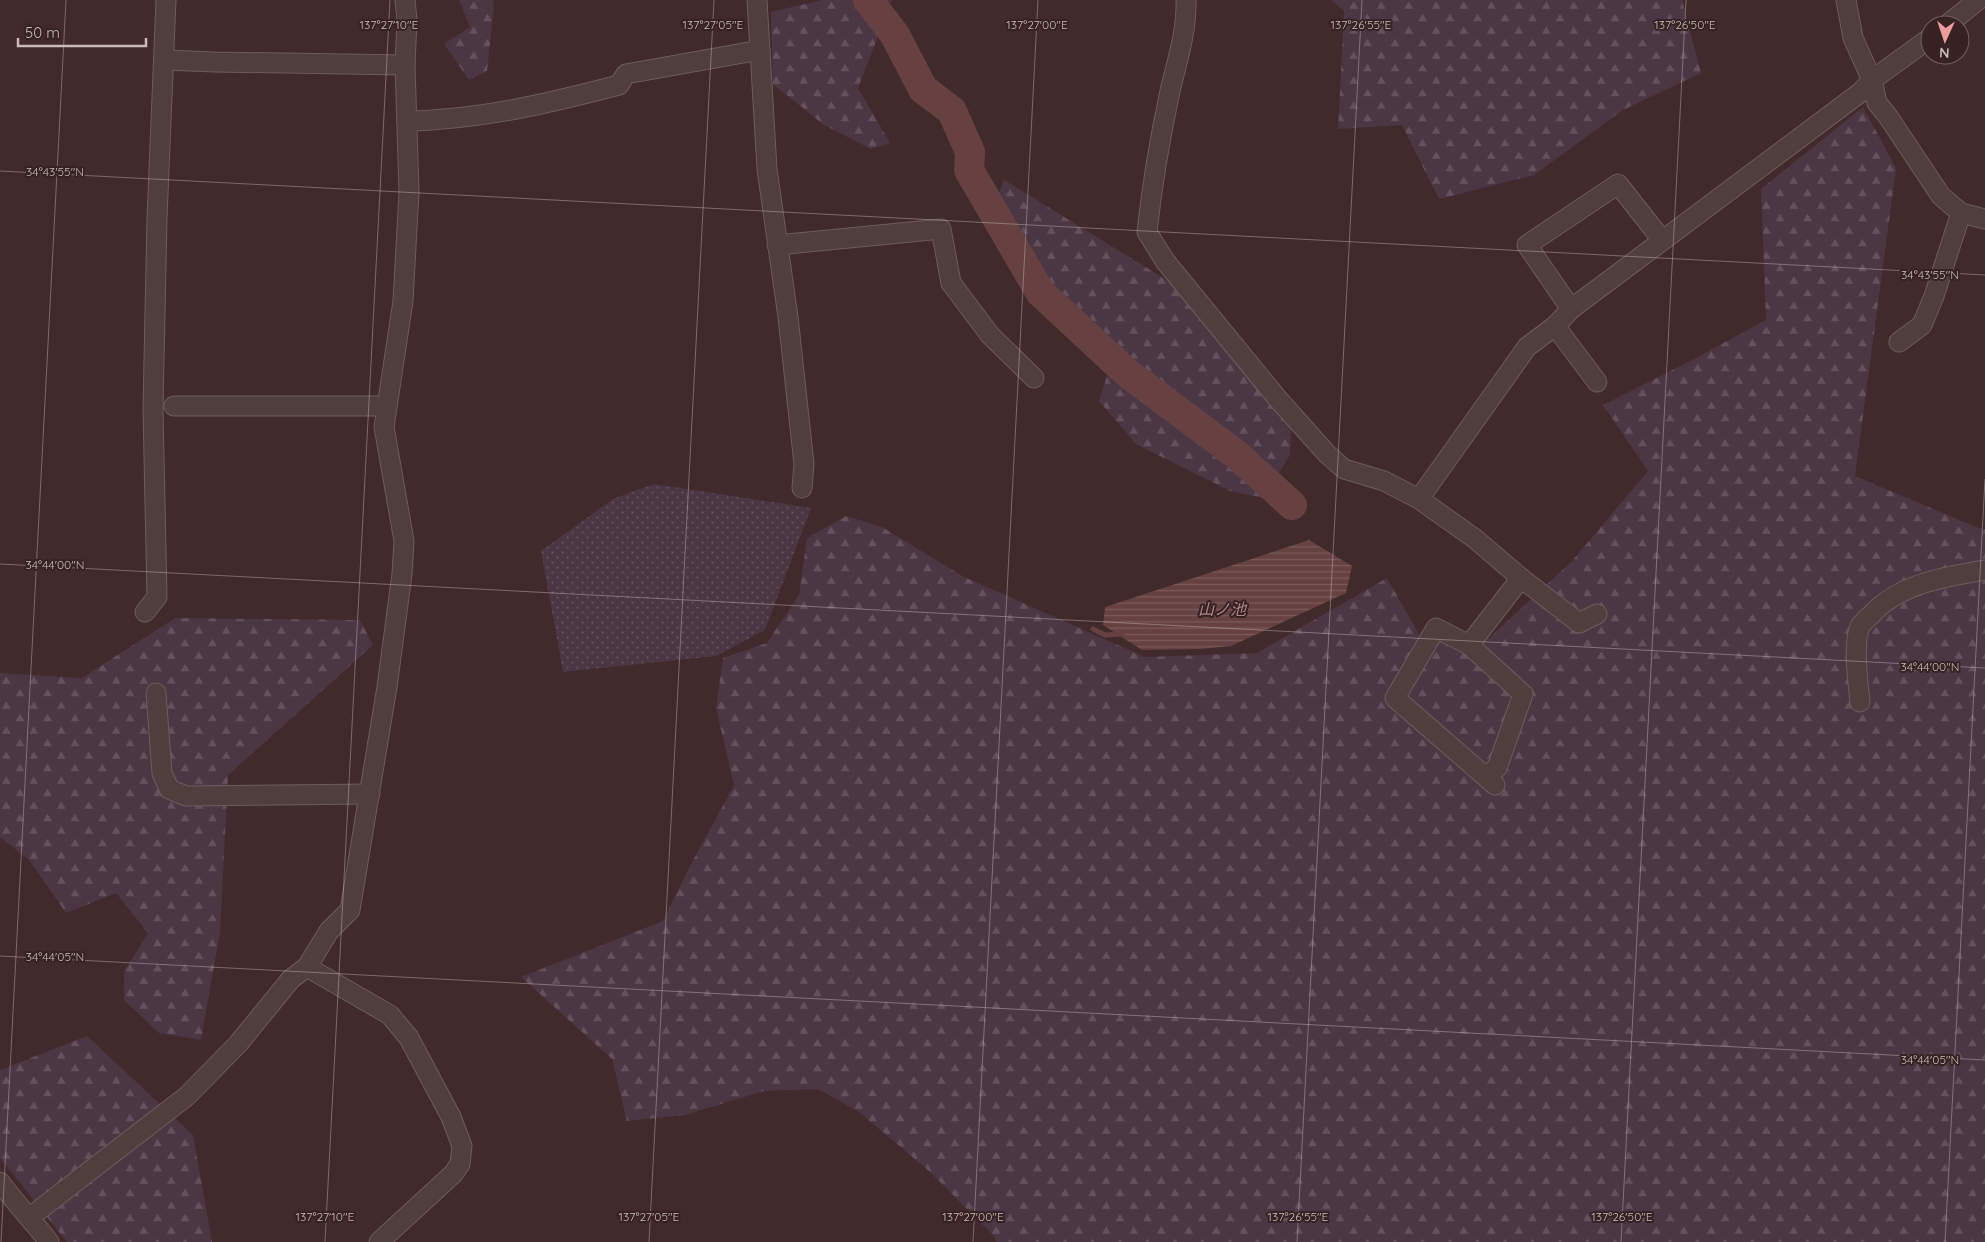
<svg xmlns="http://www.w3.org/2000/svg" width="1985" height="1242" font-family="Quicksand,'Noto Sans JP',sans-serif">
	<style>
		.forest { fill: url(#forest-firs) }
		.park { fill: url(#park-dots) }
		.water { fill: url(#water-rules) }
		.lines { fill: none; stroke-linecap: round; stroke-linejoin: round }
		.stream { stroke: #674142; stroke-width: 5 }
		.river { stroke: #674142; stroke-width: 30 }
		.street-casing { stroke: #6d5c5c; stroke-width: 21 }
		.street { stroke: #503e3e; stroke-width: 19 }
		.ticks { fill: none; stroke: #cabbbb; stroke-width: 1; stroke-opacity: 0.45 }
		.labels { text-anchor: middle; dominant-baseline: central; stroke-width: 4; stroke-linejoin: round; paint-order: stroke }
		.water-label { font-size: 16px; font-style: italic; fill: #ae8686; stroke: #362223 }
		.ticks-label { font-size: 12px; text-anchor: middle; fill: #cabbbb; stroke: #362223; stroke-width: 4; stroke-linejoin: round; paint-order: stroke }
	</style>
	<defs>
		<pattern id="forest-firs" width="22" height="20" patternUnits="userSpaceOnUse" patternTransform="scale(1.25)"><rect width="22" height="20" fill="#4b3644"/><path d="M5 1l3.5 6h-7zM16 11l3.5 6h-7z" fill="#64515d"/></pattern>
		<pattern id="park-dots" width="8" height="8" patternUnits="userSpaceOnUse" patternTransform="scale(1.25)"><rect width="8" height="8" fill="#4b3644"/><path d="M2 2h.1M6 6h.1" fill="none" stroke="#64515d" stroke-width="1.8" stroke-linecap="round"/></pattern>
		<pattern id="water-rules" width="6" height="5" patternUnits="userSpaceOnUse" patternTransform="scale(1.25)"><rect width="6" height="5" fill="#674142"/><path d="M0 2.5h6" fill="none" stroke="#7b5a5b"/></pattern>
	</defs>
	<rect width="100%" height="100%" fill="#402a2b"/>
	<g class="forest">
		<path d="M 459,0 L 493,0 L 494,8 L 487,71 L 469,80 L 444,44 L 470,27 Z"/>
		<path d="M 822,0 L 892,0 L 858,88 L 890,143 L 871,149 L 824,125 L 773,84 L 771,12 Z"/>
		<path d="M 1331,0 L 1682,0 L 1701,73 L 1623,110 L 1534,175 L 1439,199 L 1402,125 L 1338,129 L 1344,11 Z"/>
		<path d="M 1863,107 L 1896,168 L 1855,476 L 1976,527 L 1985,529 L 1985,1242 L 996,1242 L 994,1236 L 929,1171 L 859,1112 L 818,1089 L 764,1091 L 685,1115 L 627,1121 L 612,1059 L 521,977 L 663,921 L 690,866 L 734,785 L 716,708 L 723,658 L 767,643 L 799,595 L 807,538 L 846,516 L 882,527 L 964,577 L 1145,657 L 1257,653 L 1387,578 L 1420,636 L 1489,638 L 1572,561 L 1648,471 L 1603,405 L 1694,359 L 1766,320 L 1761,189 Z"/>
		<path d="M 1004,180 L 1170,282 L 1243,343 L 1292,401 L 1290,455 L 1263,498 L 1230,491 L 1136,444 L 1099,401 L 1114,354 L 985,228 Z"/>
		<path d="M 175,618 L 360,620 L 373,645 L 228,775 L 220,932 L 201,1040 L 159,1033 L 124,1000 L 124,972 L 148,933 L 116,893 L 66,913 L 29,860 L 0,837 L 0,673 L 82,678 Z"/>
		<path d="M 87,1036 L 193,1135 L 212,1242 L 67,1242 L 0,1158 L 0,1070 Z"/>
	</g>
	<path class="park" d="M 654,484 L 811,508 L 765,630 L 716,656 L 563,672 L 541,551 L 613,499 Z"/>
	<path class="water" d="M 1309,540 L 1352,566 L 1346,593 L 1231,646 L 1200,649 L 1142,650 L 1103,625 L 1105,607 Z"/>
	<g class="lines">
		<path class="stream" d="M 1093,629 L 1105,635 L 1122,634"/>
		<path class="river" d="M 868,0 L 895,35 L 923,89 L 952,111 L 970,152 L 969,170 L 1040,292 L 1126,372 L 1237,455 L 1292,505"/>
		<defs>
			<g id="street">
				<path d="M 757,0 L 767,169 L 788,317 L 804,464 L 802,488"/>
				<path d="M 1186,0 C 1187,31 1177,61 1170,91 C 1160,138 1152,185 1147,232 L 1165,261 L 1277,398 L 1327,454 L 1344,469 L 1384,481 L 1419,499 L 1474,538 L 1521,578 L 1579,623 L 1597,614"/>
				<path d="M 1846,0 L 1853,38 L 1872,80 L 1877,103 L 1887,115 L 1941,196 L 1961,213 L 1985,219"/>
				<path d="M 1947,25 L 1978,0"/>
				<path d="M 164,60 L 215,62 L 405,65"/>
				<path d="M 407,121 C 479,120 550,103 619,85 L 626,74 L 760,50"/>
				<path d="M 777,245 L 941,229 L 951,283 L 990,335 L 1034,378"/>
				<path d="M 1571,309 L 1527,245 L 1618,184 L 1662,240"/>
				<path d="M 1555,326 L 1597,382"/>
				<path d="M 1899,342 L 1922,325 L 1934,296 L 1961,213"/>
				<path d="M 174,406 L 387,406"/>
				<path d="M 1419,499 L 1527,347 L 1555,326 L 1571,309 L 1861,92 L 1872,80 L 1930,38"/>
				<path d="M 145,612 L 157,597 L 153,409 L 157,218 L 166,0"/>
				<path d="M 1469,645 L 1436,628 L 1395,698 L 1495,785"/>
				<path d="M 156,693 L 162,773 L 169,789 L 186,796 L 370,794"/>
				<path d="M 1860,702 C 1858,683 1852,640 1861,625 C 1864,621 1869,617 1872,614 C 1901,583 1945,577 1985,570"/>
				<path d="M 1485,776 L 1497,768 L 1523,694 L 1469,645 L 1521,578"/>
				<path d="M 307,967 L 390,1015 L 409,1038 L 451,1117 L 462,1146 L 460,1164 L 453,1174 L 379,1242"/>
				<path d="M 0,1182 C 15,1203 33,1221 49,1242"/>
				<path d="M 30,1217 L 187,1096 L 238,1044 L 291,979 L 307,967 L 329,931 L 350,910 L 387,687 L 402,574 L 404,541 L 384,427 L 403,301 L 409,192 L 405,65 L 407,20 L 405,0"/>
			</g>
		</defs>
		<use href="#street" class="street-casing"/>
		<use href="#street" class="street"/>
	</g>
	<path class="ticks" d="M 0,171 L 1985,275M 0,564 L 1985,668M 0,956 L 1985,1060M 1,1242 L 66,0M 325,1242 L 390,0M 649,1242 L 714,0M 973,1242 L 1038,0M 1297,1242 L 1362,0M 1621,1242 L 1686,0M 1945,1242 L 1985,479"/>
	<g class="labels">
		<g class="water-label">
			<text x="1222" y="609">山ノ池</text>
		</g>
	</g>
	<g class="ticks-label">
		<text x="389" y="29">137°27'10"E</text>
		<text x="713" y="29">137°27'05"E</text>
		<text x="1037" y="29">137°27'00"E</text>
		<text x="1361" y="29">137°26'55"E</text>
		<text x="1685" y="29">137°26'50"E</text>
		<text x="55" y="176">34°43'55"N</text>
		<text x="1930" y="279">34°43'55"N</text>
		<text x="55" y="569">34°44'00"N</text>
		<text x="1930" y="671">34°44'00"N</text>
		<text x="55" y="961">34°44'05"N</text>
		<text x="1930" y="1064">34°44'05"N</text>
		<text x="325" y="1221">137°27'10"E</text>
		<text x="649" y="1221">137°27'05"E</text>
		<text x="973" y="1221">137°27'00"E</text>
		<text x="1298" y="1221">137°26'55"E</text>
		<text x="1622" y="1221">137°26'50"E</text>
	</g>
	<g transform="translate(1945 40) rotate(183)"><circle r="24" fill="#362223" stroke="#715f60"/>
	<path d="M0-4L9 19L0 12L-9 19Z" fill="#ee9d9c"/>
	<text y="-8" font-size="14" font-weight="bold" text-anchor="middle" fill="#cabbbb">N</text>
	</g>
	<path d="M18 38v8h128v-8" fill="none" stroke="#cabbbb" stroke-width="2.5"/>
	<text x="25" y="38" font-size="15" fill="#cabbbb" stroke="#362223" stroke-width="4" paint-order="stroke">50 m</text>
</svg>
